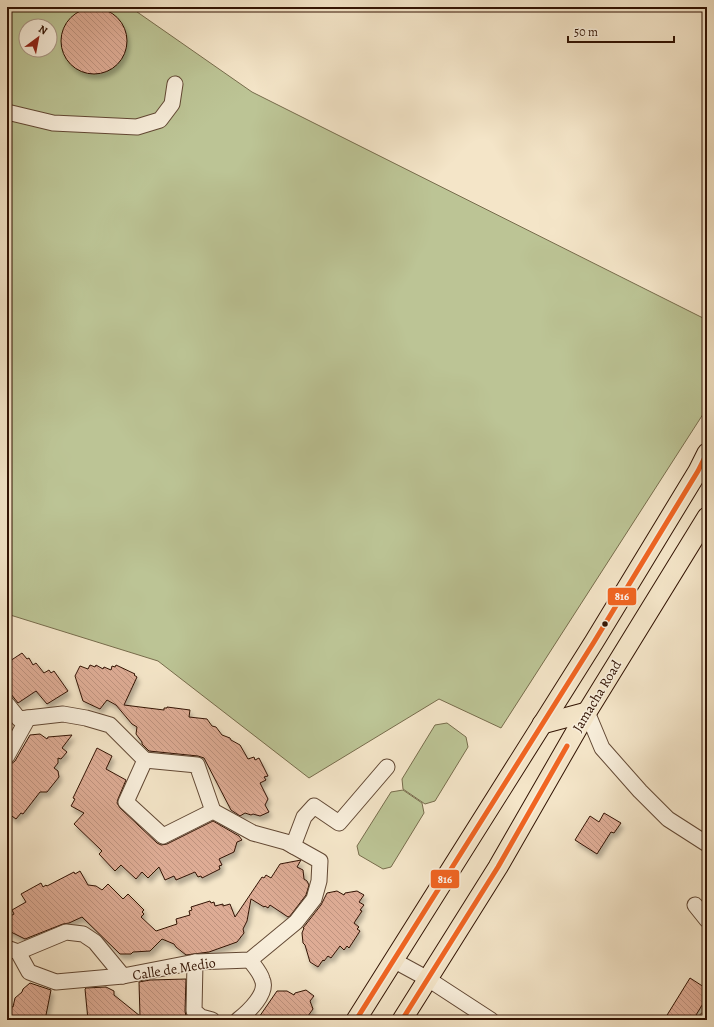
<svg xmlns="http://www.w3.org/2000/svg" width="714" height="1027" font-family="Alegreya,serif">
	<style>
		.green { fill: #bcc495; stroke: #776c4c; fill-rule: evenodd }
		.building { fill: url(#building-back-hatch); stroke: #321303; filter: url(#shadow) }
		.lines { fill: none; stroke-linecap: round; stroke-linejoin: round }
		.minor-casing { stroke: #624834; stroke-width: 17 }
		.major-casing { stroke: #321303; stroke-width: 21 }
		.minor { stroke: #f8eedb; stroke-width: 15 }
		.major { stroke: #f4e5c8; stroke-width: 19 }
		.bus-1-casing { stroke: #f8eedb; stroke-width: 8 }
		.bus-1 { stroke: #f26522; stroke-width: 5 }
		.bus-dot { fill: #321303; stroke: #f8eedb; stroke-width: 1.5 }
		.labels { text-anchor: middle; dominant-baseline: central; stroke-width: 3; stroke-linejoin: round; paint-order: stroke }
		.street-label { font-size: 14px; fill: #321303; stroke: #f8eedb }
		.line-badge { stroke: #f8eedb; stroke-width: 1.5 }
		.badge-label { font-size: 11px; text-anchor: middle; font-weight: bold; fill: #fff }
	</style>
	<defs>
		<pattern id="building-back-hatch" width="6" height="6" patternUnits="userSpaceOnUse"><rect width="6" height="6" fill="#deac95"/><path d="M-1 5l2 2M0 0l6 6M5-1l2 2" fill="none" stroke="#bf937f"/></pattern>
		<filter id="shadow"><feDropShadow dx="2.5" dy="4.5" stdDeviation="2" flood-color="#0004"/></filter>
	</defs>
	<rect width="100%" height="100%" fill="#f4e5c8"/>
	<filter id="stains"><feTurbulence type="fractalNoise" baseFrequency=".005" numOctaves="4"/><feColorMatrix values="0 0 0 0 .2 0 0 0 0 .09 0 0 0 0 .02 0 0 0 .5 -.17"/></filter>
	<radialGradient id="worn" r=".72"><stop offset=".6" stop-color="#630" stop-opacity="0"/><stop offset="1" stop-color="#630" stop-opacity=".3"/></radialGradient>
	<g class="green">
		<path d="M 7,7 L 130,7 L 252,92 L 707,320 L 707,408 L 501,728 L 439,699 L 309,778 L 158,661 L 7,614 ZM 26,26 L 50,26 L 50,50 L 26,50 Z"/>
		<path d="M 447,723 L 466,737 L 468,747 L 435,801 L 425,804 L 403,789 L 402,779 L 435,725 Z"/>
		<path d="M 403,790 L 422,803 L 424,813 L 391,867 L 383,869 L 359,855 L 357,846 L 391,792 Z"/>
	</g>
	<g class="building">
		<circle cx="94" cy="41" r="33"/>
		<path d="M 22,653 L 27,659 L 29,658 L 33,665 L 36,663 L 44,673 L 49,670 L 51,673 L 54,671 L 68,691 L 47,704 L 36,691 L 18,703 L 7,689 L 7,663 Z"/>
		<path d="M 90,665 L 95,667 L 96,665 L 103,669 L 104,667 L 111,670 L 112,666 L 115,667 L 116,665 L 135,674 L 134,675 L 137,677 L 124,705 L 164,710 L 164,708 L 167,708 L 167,707 L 190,710 L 189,717 L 207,719 L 212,726 L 216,727 L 222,735 L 230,738 L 231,740 L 240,745 L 248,759 L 254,757 L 255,760 L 259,758 L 268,776 L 264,777 L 266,780 L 260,783 L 268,799 L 265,805 L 269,812 L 260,816 L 253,814 L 251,815 L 245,813 L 240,816 L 231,810 L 204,758 L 198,756 L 149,751 L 142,744 L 142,742 L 136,734 L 137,727 L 132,724 L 116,705 L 107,700 L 100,709 L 83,701 L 75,676 L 80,666 L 88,669 Z"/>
		<path d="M 40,734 L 47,739 L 48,737 L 72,735 L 62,748 L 67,752 L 61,759 L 58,758 L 58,763 L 54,768 L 58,771 L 59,777 L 47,792 L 40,792 L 23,814 L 21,813 L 16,819 L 9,814 L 7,803 L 7,765 L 11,764 L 15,761 L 30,735 Z"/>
		<path d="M 97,748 L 112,756 L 106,769 L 126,780 L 118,799 L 117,803 L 120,808 L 157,843 L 161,845 L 167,844 L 213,821 L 239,836 L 242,840 L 237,842 L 234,852 L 219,859 L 222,865 L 219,866 L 220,869 L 202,878 L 201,876 L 198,877 L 195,872 L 176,880 L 174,876 L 165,880 L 159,867 L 148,878 L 142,872 L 136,879 L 121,865 L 115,871 L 99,854 L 102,851 L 100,849 L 74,824 L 84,813 L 71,806 L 75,799 L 73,798 Z"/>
		<path d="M 604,813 L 621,823 L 614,833 L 611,832 L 597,854 L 575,840 L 590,816 L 599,822 Z"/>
		<path d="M 301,860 L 297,867 L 303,870 L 304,879 L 307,881 L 309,885 L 306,895 L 290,916 L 288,917 L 270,905 L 268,908 L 265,906 L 264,907 L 251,899 L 247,921 L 243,929 L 244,933 L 237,942 L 209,952 L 186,955 L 176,947 L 174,944 L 162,939 L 150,951 L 133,952 L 131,954 L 120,954 L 82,917 L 69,923 L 63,924 L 25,939 L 7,930 L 7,918 L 14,914 L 12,910 L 26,902 L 21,894 L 41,883 L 43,887 L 46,885 L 47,886 L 74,872 L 75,874 L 80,871 L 88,885 L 96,886 L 102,890 L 108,884 L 123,899 L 128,894 L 144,910 L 142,912 L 144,914 L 141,917 L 156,931 L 177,924 L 176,919 L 190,915 L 189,911 L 192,910 L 191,907 L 210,901 L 211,903 L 214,902 L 215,906 L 223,904 L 223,906 L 230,904 L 235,917 L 262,877 L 264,878 L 266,875 L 271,878 L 280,864 Z"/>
		<path d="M 337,891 L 344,895 L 345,893 L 357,891 L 364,895 L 359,902 L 364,905 L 360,910 L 362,911 L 354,923 L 359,927 L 357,929 L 360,931 L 349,948 L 347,946 L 344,950 L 340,946 L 331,958 L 328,956 L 324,961 L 323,960 L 318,967 L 310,962 L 305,945 L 303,943 L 302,933 L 304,928 L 303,928 L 321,905 L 327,893 Z"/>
		<path d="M 690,978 L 707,989 L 707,997 L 693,1020 L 664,1020 Z"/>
		<path d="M 186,979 L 185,1011 L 186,1016 L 183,1020 L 88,1020 L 85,989 L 86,988 L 106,987 L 114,991 L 114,995 L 140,1016 L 139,982 L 150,980 Z"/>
		<path d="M 30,983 L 51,990 L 45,1020 L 7,1020 L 7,1006 L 13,1007 L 15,998 L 22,992 L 23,989 Z"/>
		<path d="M 306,990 L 314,996 L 310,1001 L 313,1009 L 305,1020 L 257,1020 L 277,991 L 287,991 L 294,995 L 295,993 Z"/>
	</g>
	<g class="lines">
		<defs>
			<g id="minor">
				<path d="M 7,112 L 53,123 L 137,127 L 160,120 L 172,104 L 175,84"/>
				<path d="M 7,704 L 19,719 L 63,714 L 86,718 L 110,725 L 145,760 L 197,765 L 213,811 L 253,833 L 286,842 L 320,861 L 319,881 L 314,899 L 296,922 L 250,960 L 195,962 L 123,976 L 56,982 L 29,972 L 18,952 L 7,948"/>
				<path d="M 587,712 L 602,748 L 640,791 L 668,819 L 707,844"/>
				<path d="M 7,756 L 28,718"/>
				<path d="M 145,760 L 126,802 L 163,836 L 213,811"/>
				<path d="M 293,846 L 304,817 L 314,806 L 339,823 L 387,767"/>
				<path d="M 695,905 L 707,920"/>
				<path d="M 18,952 L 66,932 L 83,934 L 95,942 L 123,976"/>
				<path d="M 393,960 L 428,979 L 491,1020"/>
				<path d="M 195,962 L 194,1011 L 201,1017 L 212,1020"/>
				<path d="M 238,1020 C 248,1012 269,993 262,979 C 260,972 254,966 250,960"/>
				<path d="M 706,1020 L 707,1019"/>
			</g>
			<g id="major">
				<path d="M 542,724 L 587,712"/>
				<path d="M 356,1020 L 594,642 L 698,471 L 707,453"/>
				<path d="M 402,1020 L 498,867 L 587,712 L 707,517"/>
			</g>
		</defs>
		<use href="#minor" class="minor-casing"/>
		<use href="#major" class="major-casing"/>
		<use href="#minor" class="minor"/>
		<use href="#major" class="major"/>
		<defs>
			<g id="bus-1">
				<path d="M 356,1020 L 594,642 L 698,471 L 707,453"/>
				<path d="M 402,1020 L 498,867 L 567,746"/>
			</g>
		</defs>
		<use href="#bus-1" class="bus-1-casing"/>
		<use href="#bus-1" class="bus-1"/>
	</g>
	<circle class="bus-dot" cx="605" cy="624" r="3.5"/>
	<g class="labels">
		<g class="street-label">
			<text transform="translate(597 696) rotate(-59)">Jamacha Road</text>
			<text transform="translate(174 969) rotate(-9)">Calle de Medio</text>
		</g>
	</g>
	<g class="line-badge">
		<rect x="607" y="587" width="30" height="19" rx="4" fill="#f26522"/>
		<rect x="430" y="869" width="30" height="20" rx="4" fill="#f26522"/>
	</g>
	<g class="badge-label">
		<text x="622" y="600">816</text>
		<text x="445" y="883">816</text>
	</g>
	<rect width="714" height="1027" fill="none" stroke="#f4e5c8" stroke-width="24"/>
	<rect x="8" y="8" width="698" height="1011" fill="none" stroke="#321303" stroke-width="2"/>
	<rect x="12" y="12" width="690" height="1003" fill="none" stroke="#321303"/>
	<g transform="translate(38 38) rotate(32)"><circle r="19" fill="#f8eedb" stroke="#a99685"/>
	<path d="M0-3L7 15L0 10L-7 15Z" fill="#8f2418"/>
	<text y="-6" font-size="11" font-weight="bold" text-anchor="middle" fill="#321303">N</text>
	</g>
	<path d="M568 36v6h106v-6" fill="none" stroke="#321303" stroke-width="2"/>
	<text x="574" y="36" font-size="12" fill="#321303" stroke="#f8eedb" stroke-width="3" paint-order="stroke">50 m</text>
	<rect width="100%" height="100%" filter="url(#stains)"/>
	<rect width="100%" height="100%" fill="url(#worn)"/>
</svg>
